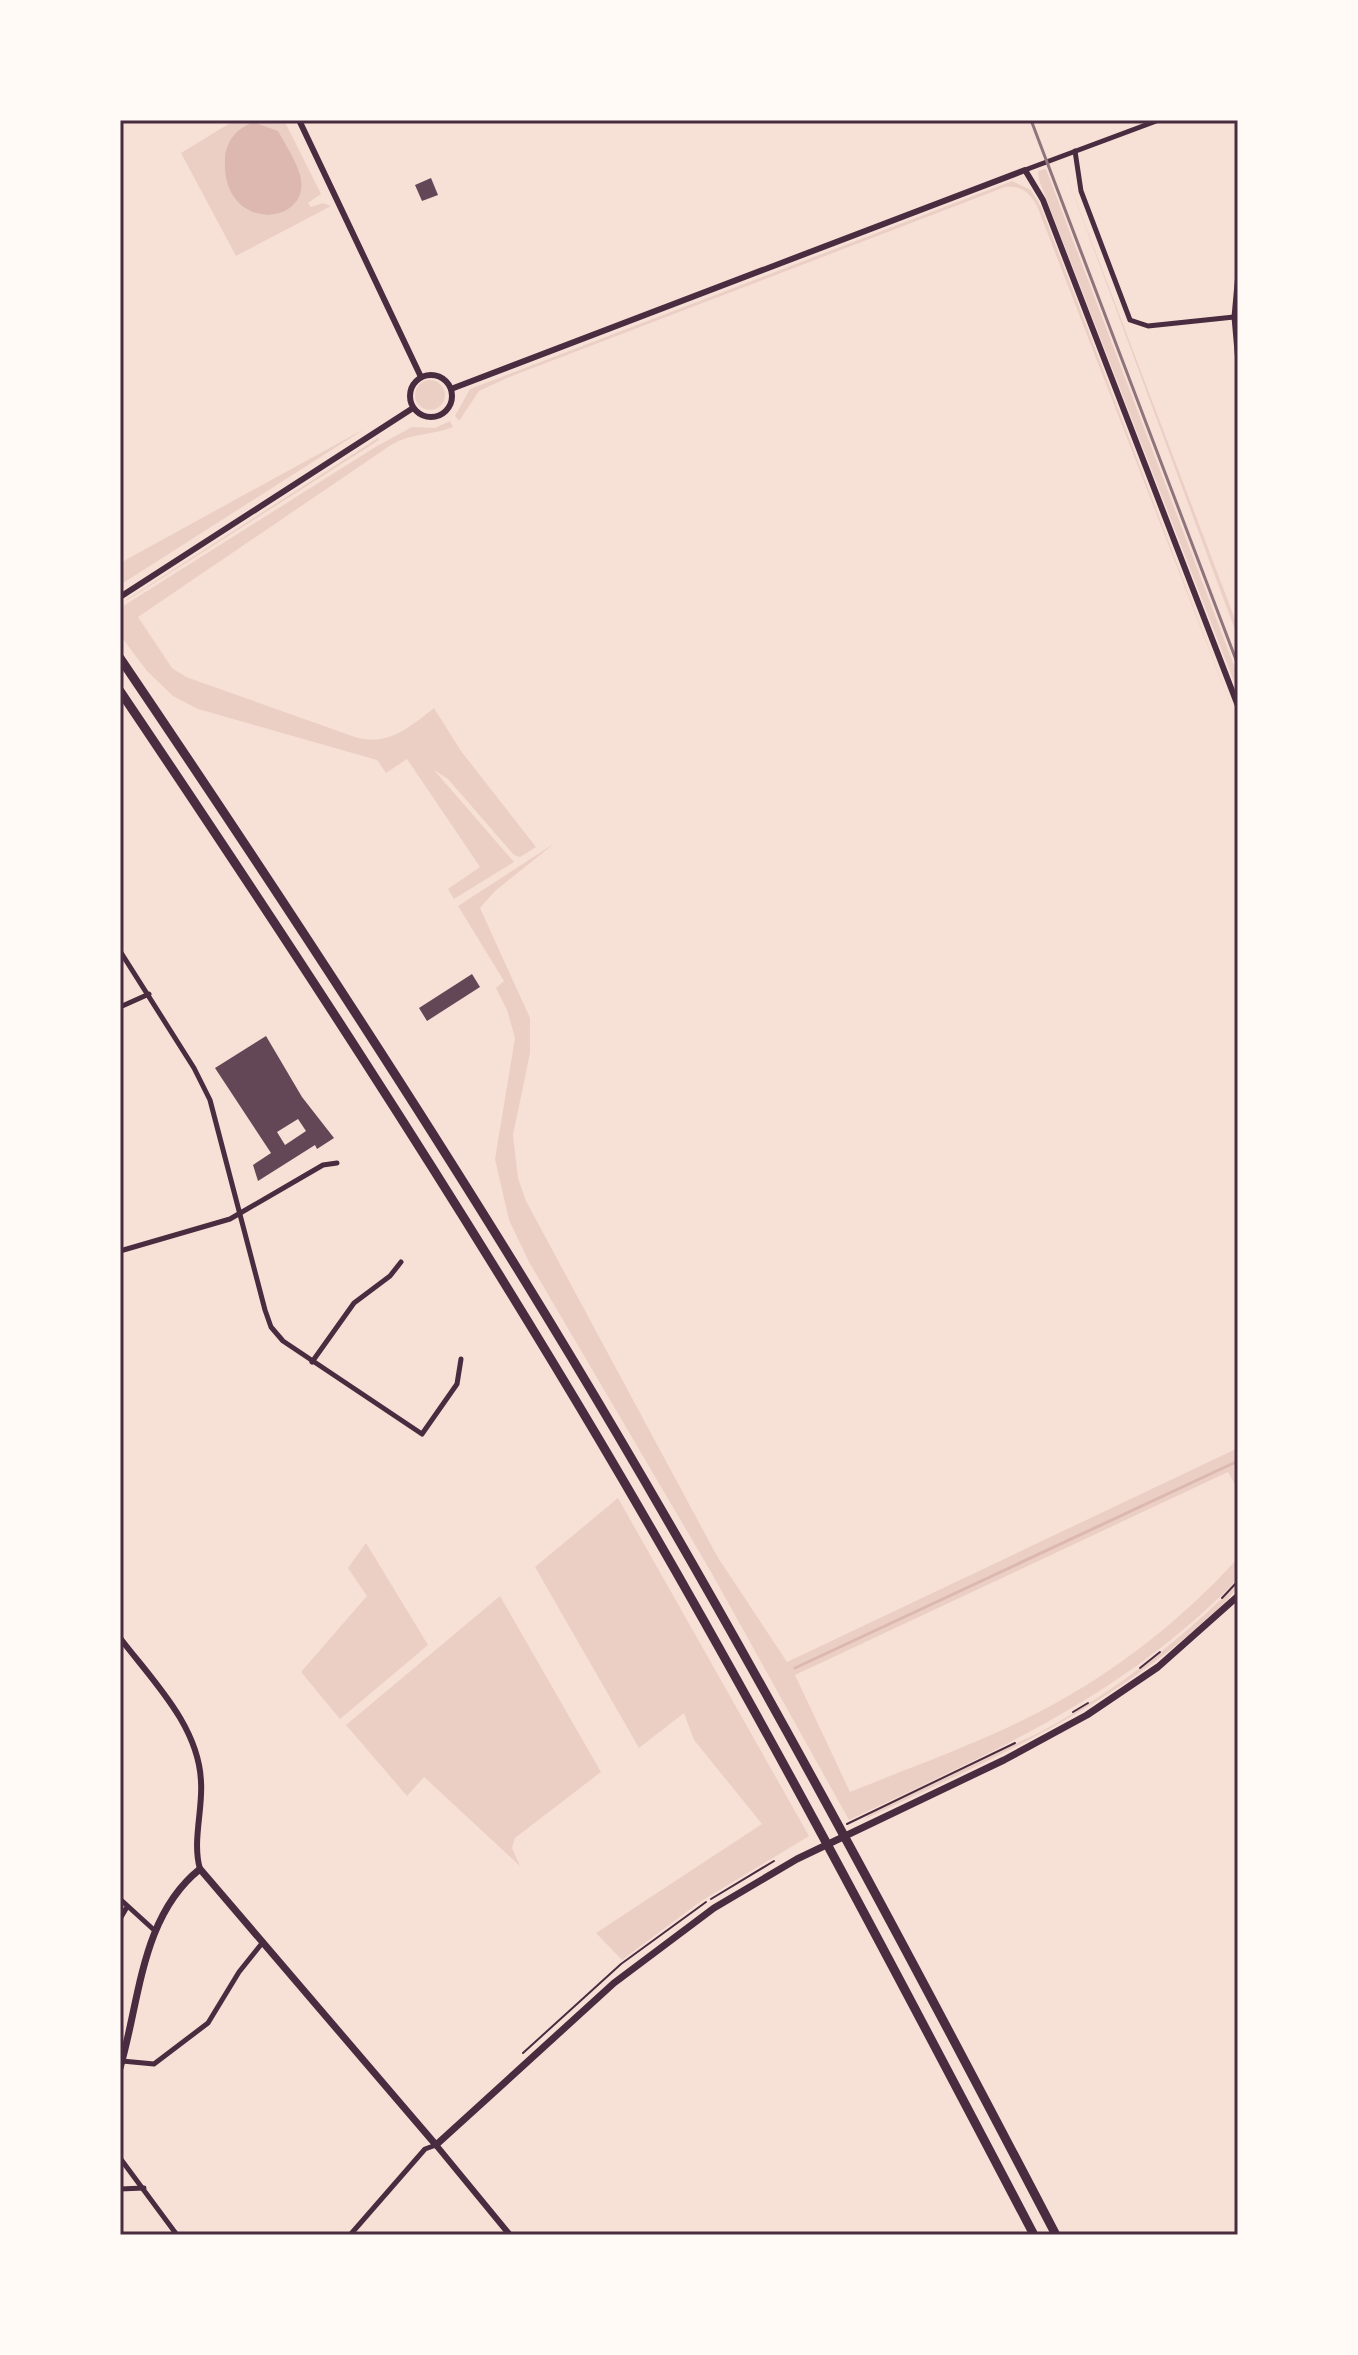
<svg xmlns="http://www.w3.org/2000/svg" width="1358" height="2355" font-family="Cabin,sans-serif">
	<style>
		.green { fill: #ebcfc5 }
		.water { fill: #dcb8b0 }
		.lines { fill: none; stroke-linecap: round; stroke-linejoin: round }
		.stream { stroke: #dcb8b0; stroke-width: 3 }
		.building { fill: #644757; fill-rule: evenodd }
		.path { stroke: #4a2c40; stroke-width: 2 }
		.minor { stroke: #4a2c40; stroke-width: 5 }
		.tertiary { stroke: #4a2c40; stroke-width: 6 }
		.secondary { stroke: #4a2c40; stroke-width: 7 }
		.motorway { stroke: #4a2c40; stroke-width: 9 }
		.rail { stroke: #8f747c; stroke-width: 3 }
		.neatline { fill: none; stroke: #4a2c40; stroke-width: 3 }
	</style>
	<rect width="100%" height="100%" fill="#f7e1d7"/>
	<g class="green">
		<path d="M 235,120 L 284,120 L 321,194 L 308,203 L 311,207 L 323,203 L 331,206 L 236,256 L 181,153 Z"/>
		<path d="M 1061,161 L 1238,627 L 1238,638 Z"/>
		<path d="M 1046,169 L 1238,676 L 1238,692 L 1039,180 L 1038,171 Z"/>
		<path d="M 1012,181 L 1031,190 L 1041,207 L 1238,724 L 1037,206 C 1030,193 1021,185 1005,187 L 507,378 L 479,391 L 459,421 L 455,416 L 470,389 Z"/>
		<circle cx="430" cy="395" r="15"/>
		<path d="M 450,421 L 453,427 C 430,436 414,432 391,445 L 138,617 L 172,668 L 186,677 L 355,737 C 387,747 410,727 434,708 L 461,751 L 536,847 L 520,857 L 514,855 L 448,779 L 434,770 L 514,862 L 454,899 L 448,889 L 480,867 L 407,759 L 386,773 L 377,760 L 198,709 L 173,696 L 147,671 L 120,635 L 120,608 L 377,446 L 412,427 L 435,428 Z"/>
		<path d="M 366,428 L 120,585 L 120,563 Z"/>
		<path d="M 378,438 L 379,440 L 126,601 L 126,600 Z"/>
		<path d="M 555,843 L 495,891 L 480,908 L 530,1018 L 530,1053 L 513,1135 L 518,1178 L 526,1201 L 717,1556 L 787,1662 L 1238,1448 L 1238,1490 L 1228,1472 L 795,1675 L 850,1792 C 914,1766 980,1743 1041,1711 C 1114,1673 1183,1619 1238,1558 L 1238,1579 C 1120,1699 997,1749 849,1820 L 711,1572 L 529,1262 L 509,1220 L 495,1159 L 515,1038 L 507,1010 L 496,988 L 504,981 L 458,906 Z"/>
		<path d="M 618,1498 L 809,1836 L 700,1902 L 622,1960 L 596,1933 L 762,1824 L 694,1740 L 684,1713 L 639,1748 L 535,1567 Z"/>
		<path d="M 366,1543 L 428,1645 L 340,1719 L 301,1672 L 367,1596 L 348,1568 Z"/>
		<path d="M 1238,1583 C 1234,1597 1213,1613 1202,1623 C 1103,1712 984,1763 865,1819 C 880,1800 1011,1748 1044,1730 C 1117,1690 1179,1641 1238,1583 Z"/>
		<path d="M 500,1596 L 601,1772 L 515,1838 L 512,1848 L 520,1866 L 424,1777 L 407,1796 L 346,1725 Z"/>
	</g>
	<path class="water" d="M 253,122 L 278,131 C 285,144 296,160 300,175 C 314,226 221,235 225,159 C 226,140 237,129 253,122 Z"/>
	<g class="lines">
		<path class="stream" d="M 795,1668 L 1238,1461"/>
	</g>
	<g class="building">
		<path d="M 431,178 L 438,195 L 422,201 L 415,185 Z"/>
		<path d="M 472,974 L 480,987 L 427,1021 L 419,1008 Z"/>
		<path d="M 266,1036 L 302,1097 L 334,1138 L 317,1149 L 315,1145 L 258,1181 L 253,1165 L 271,1153 L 215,1068 ZM 298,1119 L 306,1131 L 285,1145 L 277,1132 Z"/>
	</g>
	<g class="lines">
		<g class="path">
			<path d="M 1222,1598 L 1238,1581"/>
			<path d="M 1140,1668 L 1160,1652"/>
			<path d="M 1073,1712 L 1088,1703"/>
			<path d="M 847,1824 L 1015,1743"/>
			<path d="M 711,1899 L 774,1861"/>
			<path d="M 523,2053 L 621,1964 L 706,1902"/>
		</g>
		<g class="minor">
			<path d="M 1075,151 L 1081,191 L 1130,320 L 1148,326 L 1234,317"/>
			<path d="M 1025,170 L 1159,120"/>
			<path d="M 1238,273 L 1234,317 L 1238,363"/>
			<path d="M 120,951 L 194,1068 L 210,1100 L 265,1310 L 271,1327 L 283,1341 L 422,1434 L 457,1384 L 461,1359"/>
			<path d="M 120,1007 L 149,994"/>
			<path d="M 120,1251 L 230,1219 L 323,1165 L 337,1163"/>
			<path d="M 312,1362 L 354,1303 L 390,1276 L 401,1262"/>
			<path d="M 120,1899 L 154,1930"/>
			<path d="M 120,1919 L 127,1907"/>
			<path d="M 122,2061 L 154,2064 L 208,2023 L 239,1972 L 263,1942"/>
			<path d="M 120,2158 L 177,2235"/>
			<path d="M 120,2189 L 144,2188"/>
			<path d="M 350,2235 L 425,2149 L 436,2145"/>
		</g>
		<g class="tertiary">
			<path d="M 299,120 L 421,377"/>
			<circle cx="431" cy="396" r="21"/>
			<path d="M 451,389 L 1025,170 L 1043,200 L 1238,706"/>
			<path d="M 120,597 L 413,408"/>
			<path d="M 120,1638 C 152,1680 199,1726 201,1782 C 203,1809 192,1842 200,1869"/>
			<path d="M 436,2145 L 510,2235"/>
		</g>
		<path class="secondary" d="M 120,2068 C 140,2000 141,1916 200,1869 L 436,2145 L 614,1983 L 714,1908 L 797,1859 L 1004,1760 L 1087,1715 L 1158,1667 L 1238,1596"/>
		<g class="motorway">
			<path d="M 120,658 C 275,887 427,1118 570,1355 C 743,1642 901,1938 1056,2235"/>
			<path d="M 120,691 C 285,936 446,1182 597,1436 C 752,1697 893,1966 1034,2235"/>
		</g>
		<path class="rail" d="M 1031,120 L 1238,665"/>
	</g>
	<rect width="1358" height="2355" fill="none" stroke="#fffaf5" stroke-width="244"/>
	<rect x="122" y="122" width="1114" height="2111" class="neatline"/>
</svg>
